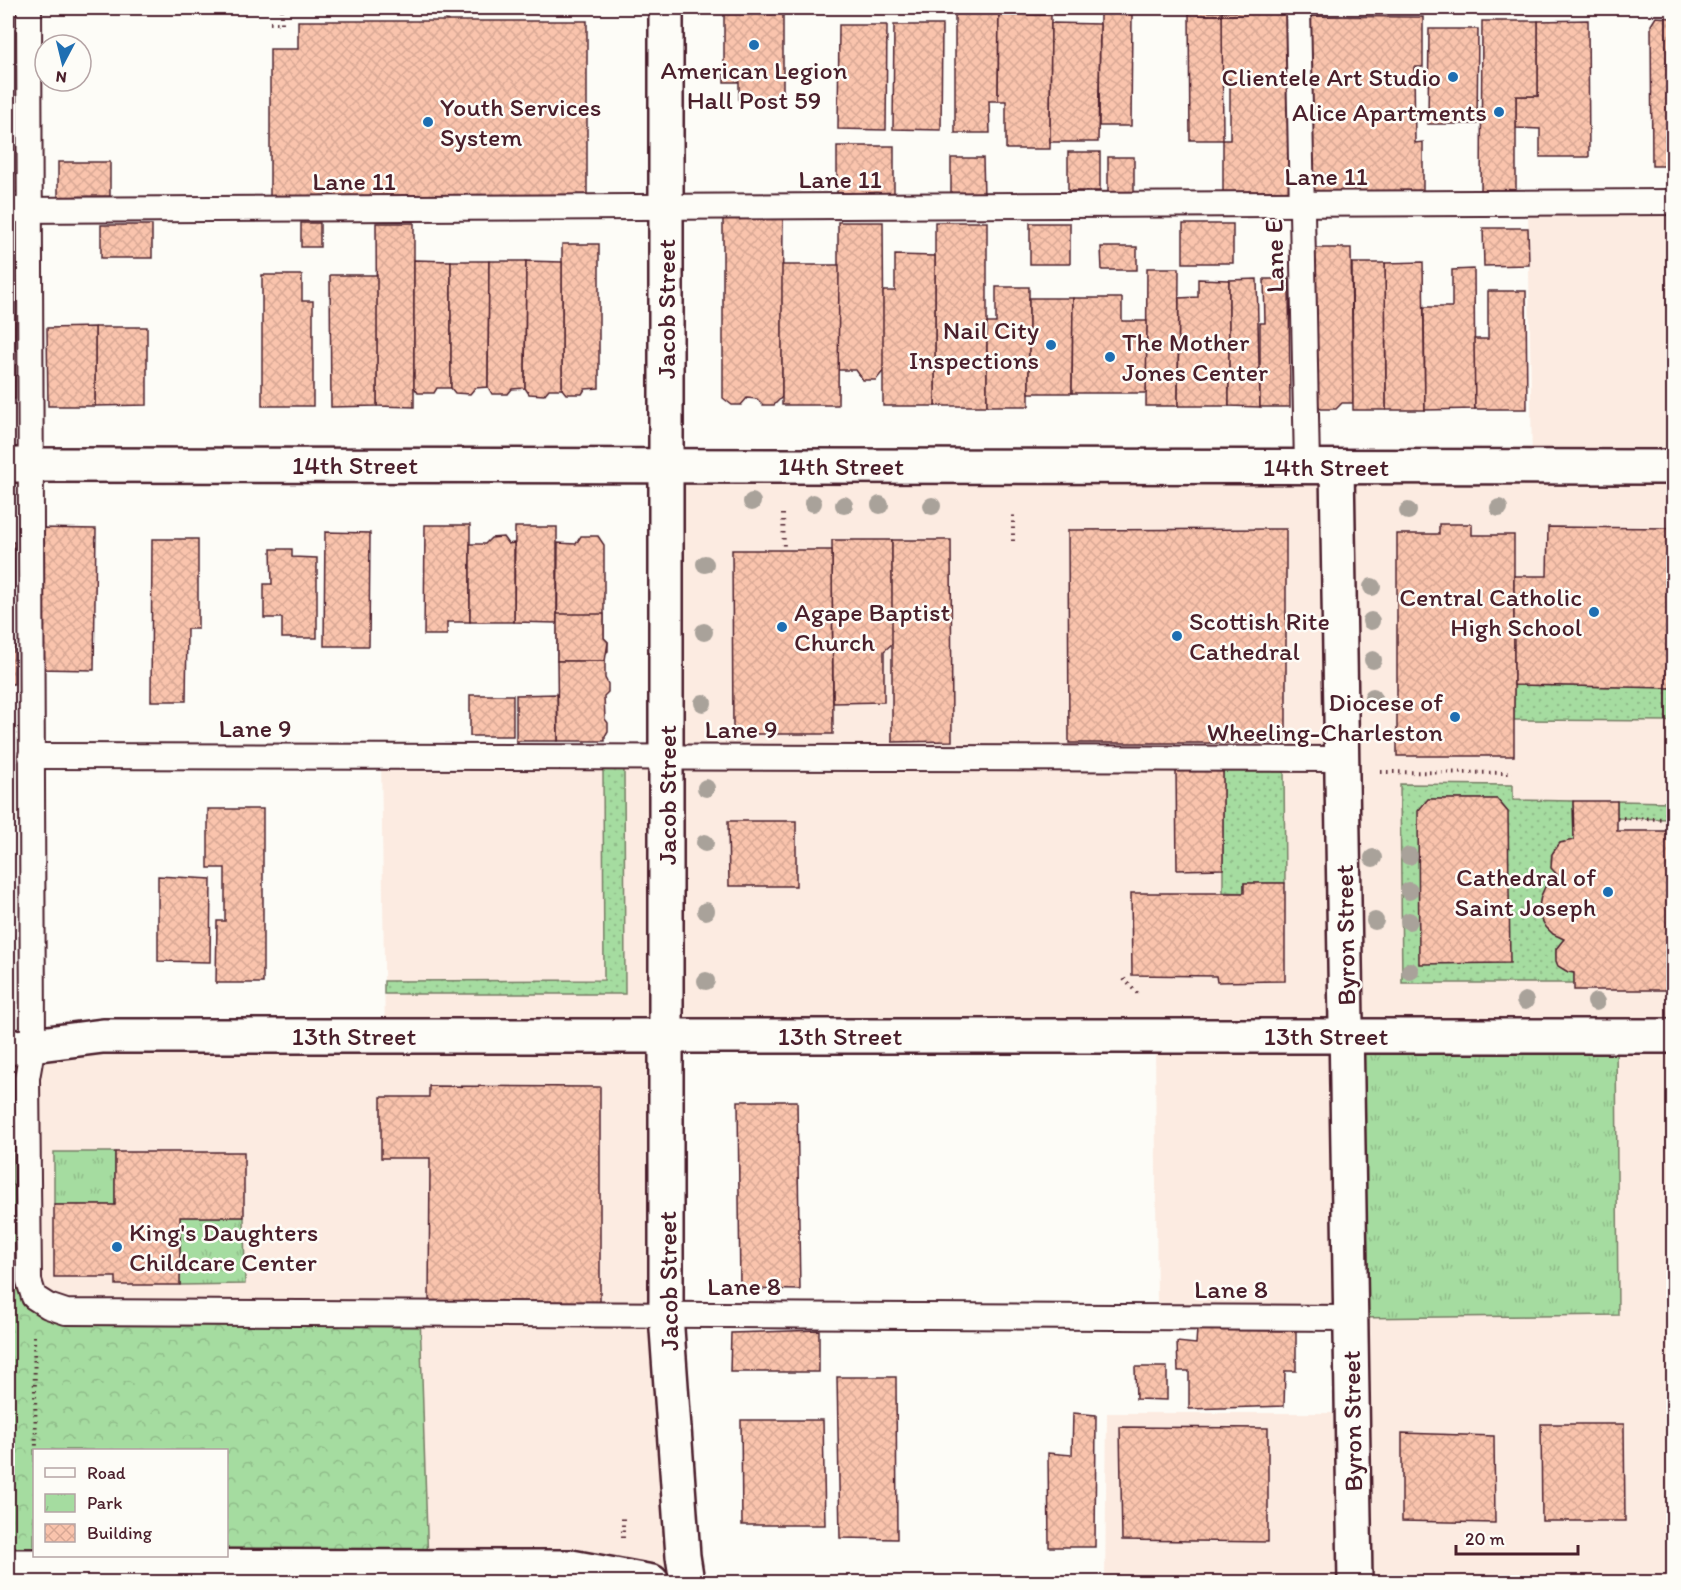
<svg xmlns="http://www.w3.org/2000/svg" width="1681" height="1590" font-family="Itim,sans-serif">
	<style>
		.built { fill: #fcebe1 }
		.grass { fill: url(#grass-dots); stroke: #787e66; stroke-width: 1.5; fill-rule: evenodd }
		.forest { fill: url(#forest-crowns); stroke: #787e66; stroke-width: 1.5; fill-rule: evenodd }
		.park { fill: url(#park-tufts); stroke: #787e66; stroke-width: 1.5 }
		.building { fill: url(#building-cross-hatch); stroke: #4a1f2b; stroke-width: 1.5 }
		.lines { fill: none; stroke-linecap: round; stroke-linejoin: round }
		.lane-casing { stroke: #4a1f2b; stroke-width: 28 }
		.street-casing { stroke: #4a1f2b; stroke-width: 38 }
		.secondary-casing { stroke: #4a1f2b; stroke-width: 38 }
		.path { stroke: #4a1f2b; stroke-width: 4; stroke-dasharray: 1.5 4.5; stroke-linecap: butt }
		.lane { stroke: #fdfcf7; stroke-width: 24 }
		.street { stroke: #fdfcf7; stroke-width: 33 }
		.secondary { stroke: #fdfcf7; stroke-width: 33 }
		.tree { fill: #a9a29a }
		.poi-dot { fill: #1f6fb2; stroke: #fdfcf7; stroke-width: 2 }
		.labels { text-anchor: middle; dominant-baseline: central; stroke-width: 5; stroke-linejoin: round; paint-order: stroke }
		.poi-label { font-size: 26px; fill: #4a1f2b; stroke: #fdfcf7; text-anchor: end }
		.street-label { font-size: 26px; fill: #4a1f2b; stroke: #fdfcf7 }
	</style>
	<defs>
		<pattern id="grass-dots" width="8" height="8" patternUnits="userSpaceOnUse" patternTransform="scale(1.5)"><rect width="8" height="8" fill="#a5dca0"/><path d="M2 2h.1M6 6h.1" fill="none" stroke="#90bc8a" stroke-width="1.8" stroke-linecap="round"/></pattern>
		<pattern id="forest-crowns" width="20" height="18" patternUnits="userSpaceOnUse" patternTransform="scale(1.5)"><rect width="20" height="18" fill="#a5dca0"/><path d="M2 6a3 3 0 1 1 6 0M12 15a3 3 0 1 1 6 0" fill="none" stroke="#90bc8a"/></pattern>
		<pattern id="park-tufts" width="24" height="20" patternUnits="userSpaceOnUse" patternTransform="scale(1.5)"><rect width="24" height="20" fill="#a5dca0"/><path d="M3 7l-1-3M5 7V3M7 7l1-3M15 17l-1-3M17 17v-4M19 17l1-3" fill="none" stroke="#90bc8a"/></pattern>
		<pattern id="building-cross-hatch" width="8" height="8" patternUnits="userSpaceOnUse" patternTransform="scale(1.5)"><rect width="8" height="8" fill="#fac4ad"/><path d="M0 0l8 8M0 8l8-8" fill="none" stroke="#d8a895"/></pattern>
	</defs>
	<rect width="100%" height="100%" fill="#fdfcf7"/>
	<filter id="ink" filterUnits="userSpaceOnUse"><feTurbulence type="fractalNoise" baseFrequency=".0167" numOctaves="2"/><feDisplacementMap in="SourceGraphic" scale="12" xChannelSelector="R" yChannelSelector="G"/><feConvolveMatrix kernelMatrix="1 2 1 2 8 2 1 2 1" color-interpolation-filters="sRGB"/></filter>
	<g filter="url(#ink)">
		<path class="built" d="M 1673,202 L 1673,1582 L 1105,1582 L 1107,1413 L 1345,1413 L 1350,1318 L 1157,1317 L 1155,1036 L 667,1036 L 687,1582 L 652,1582 L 428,1567 L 66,1312 L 34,1297 L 33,1044 L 385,1036 L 381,757 L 667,758 L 666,466 L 1532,466 L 1528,203 Z"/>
		<g class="grass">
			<path d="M 1514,685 L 1673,688 L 1673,721 L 1514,720 Z"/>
			<path d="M 624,767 L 625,994 L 384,994 L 384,981 L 604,980 L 603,768 Z"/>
			<path d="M 1223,771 L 1284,771 L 1285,883 L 1244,883 L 1244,893 L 1223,892 Z"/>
			<path d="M 1400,784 L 1513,785 L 1513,800 L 1573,801 L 1574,840 L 1560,843 C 1548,854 1548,867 1560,878 C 1538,885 1533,913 1548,929 C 1553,934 1558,936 1564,939 L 1556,949 C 1554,962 1560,971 1574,973 L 1574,983 L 1402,983 ZM 1428,799 L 1497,799 L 1508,812 Z"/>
			<path d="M 1617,801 L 1673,802 L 1673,819 L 1617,818 Z"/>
			<path d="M 8,1078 L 12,1078 L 13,1185 L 8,1185 Z"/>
		</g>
		<path class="forest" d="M 8,1185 L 28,1185 L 29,1281 L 48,1306 L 420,1314 L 428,1566 L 652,1582 L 8,1582 ZM 34,1450 L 226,1450 L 226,1556 L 34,1556 Z"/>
		<g class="park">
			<path d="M 1346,1036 L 1616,1036 L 1618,1315 L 1351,1318 Z"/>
			<rect x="54" y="1152" width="61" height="53"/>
			<path d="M 180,1217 L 244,1217 L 245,1284 L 180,1285 Z"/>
		</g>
		<g class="building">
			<path d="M 724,9 L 783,9 L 783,101 L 739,101 L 739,82 L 724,82 Z"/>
			<path d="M 1291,11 L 1293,198 L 1223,198 L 1223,140 L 1230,140 L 1230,79 L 1222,79 L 1222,12 Z"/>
			<path d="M 1189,12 L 1222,12 L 1223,140 L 1190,140 Z"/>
			<path d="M 1100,13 L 1132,14 L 1131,126 L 1099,126 Z"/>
			<path d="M 955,14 L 999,14 L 998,101 L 989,101 L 990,133 L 955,133 Z"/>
			<path d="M 999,14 L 1051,15 L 1050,149 L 1006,149 L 1006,101 L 998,101 Z"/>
			<path d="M 1310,16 L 1423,17 L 1423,67 L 1414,67 L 1415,143 L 1423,142 L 1423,191 L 1310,191 Z"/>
			<path d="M 1656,17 L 1672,18 L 1674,20 L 1674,166 L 1652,166 L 1651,25 Z"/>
			<path d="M 1588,20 L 1589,157 L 1540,157 L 1540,129 L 1516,128 L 1516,96 L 1538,96 L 1538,21 Z"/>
			<path d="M 298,21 L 587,21 L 587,196 L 270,196 L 270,49 L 298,49 Z"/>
			<path d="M 1482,21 L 1538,21 L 1538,96 L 1516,96 L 1516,195 L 1481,195 Z"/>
			<path d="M 1051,23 L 1100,24 L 1098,142 L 1050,142 Z"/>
			<path d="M 839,25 L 887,25 L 886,130 L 838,129 Z"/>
			<path d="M 894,25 L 942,25 L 941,130 L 893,129 Z"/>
			<path d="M 1429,29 L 1478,29 L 1477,124 L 1428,124 Z"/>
			<rect x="8" y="110" width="8" height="41"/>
			<rect x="837" y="146" width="57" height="50"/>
			<rect x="1068" y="152" width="32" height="39"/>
			<rect x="1108" y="157" width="26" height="37"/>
			<path d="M 951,158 L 983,158 L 984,197 L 951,197 Z"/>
			<path d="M 58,162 L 110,162 L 110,196 L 58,197 Z"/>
			<path d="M 8,173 L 18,174 L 18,192 L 8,192 Z"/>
			<path d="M 723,216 L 783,217 L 782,397 L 774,405 L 763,405 L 757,399 L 747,398 L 741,405 L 732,405 L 723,398 Z"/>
			<path d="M 838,222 L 883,222 L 884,370 L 876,380 L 863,380 L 856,370 L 838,370 Z"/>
			<rect x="935" y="222" width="52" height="184"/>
			<rect x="301" y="223" width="19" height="24"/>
			<path d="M 376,223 L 414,223 L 414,407 L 377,406 Z"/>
			<rect x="1030" y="223" width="40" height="41"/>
			<rect x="1183" y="224" width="50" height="39"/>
			<rect x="101" y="225" width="51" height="33"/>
			<path d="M 1483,228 L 1528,228 L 1529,265 L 1484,266 Z"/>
			<path d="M 8,238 L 16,238 L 15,399 L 8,399 Z"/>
			<path d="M 562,244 L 599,244 L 599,388 L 585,389 L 582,394 L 566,394 L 562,389 Z"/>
			<path d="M 1101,247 L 1137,247 L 1137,270 L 1102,270 Z"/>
			<path d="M 1311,248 L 1351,248 L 1353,403 L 1342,403 L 1336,409 L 1321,409 L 1313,399 Z"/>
			<path d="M 895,255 L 935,256 L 935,406 L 883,406 L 883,291 L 895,291 Z"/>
			<path d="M 414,260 L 451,261 L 451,388 L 437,388 L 434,393 L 418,393 L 414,387 Z"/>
			<path d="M 451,261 L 489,261 L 488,387 L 475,388 L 470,394 L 455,393 L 451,388 Z"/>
			<path d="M 489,261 L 526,261 L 525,388 L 512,389 L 508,394 L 492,394 L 488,387 Z"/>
			<path d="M 526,261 L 562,262 L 562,389 L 549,389 L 544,395 L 529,394 L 525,388 Z"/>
			<path d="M 1423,262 L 1425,410 L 1386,410 L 1385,263 Z"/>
			<path d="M 1352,263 L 1385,263 L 1386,410 L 1353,410 Z"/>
			<path d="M 782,265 L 839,265 L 838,405 L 782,405 Z"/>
			<path d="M 1147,268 L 1179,268 L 1178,406 L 1146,406 Z"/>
			<path d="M 1474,269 L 1475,409 L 1425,410 L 1424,307 L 1452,307 L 1452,270 Z"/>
			<path d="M 262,275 L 302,275 L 302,301 L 313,301 L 313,406 L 262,406 Z"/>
			<path d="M 330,275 L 377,275 L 377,406 L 331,407 Z"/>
			<path d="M 1198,279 L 1229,280 L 1229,406 L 1178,406 L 1179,298 L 1198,297 Z"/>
			<path d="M 1257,279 L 1260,407 L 1229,406 L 1229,280 Z"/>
			<path d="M 1264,279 L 1289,279 L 1290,407 L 1260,407 L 1260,323 L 1265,323 Z"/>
			<path d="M 996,287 L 1029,287 L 1029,406 L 987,406 L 987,323 L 996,323 Z"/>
			<path d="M 1488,291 L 1526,291 L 1527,409 L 1475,409 L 1474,339 L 1488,339 Z"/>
			<path d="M 1029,298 L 1073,298 L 1072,393 L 1029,393 Z"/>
			<path d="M 1073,298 L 1122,298 L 1122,321 L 1147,321 L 1146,393 L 1072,393 Z"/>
			<path d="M 95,327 L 147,327 L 147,405 L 95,406 Z"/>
			<path d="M 95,327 L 95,406 L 48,406 L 47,328 Z"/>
			<path d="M 1439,524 L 1472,524 L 1472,535 L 1514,535 L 1514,756 L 1397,756 L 1397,534 L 1439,534 Z"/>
			<path d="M 425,525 L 470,525 L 470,622 L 447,622 L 447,635 L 424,635 Z"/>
			<path d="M 515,527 L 557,527 L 557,623 L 514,622 Z"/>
			<path d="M 1548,527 L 1674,528 L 1674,688 L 1514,685 L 1514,576 L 1547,576 Z"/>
			<path d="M 39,528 L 96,529 L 94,670 L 37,669 Z"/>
			<path d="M 1286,529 L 1286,743 L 1069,743 L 1068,530 Z"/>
			<path d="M 325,532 L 370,533 L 369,646 L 324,646 Z"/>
			<path d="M 581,536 L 598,536 L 604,545 L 604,638 L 608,642 L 608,651 L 604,654 L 605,661 L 557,661 L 558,543 L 576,544 Z"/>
			<path d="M 503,537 L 508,544 L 514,543 L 514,622 L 470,622 L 470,544 L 485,544 L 491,538 Z"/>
			<path d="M 152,539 L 198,539 L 198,629 L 187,629 L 186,701 L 151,701 Z"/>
			<path d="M 832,540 L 892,540 L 893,643 L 884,651 L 884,702 L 833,703 Z"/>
			<path d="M 892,540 L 951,540 L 952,741 L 892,742 Z"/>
			<rect x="8" y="542" width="6" height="142"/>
			<path d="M 271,549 L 292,549 L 292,557 L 317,558 L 317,638 L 282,638 L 282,618 L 264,618 L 264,584 L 272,584 Z"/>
			<path d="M 732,550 L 832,550 L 833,734 L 733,734 Z"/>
			<path d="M 557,614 L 604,614 L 604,638 L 608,642 L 605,661 L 557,661 Z"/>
			<path d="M 557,661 L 605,661 L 605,678 L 608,684 L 608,692 L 604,696 L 605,719 L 608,723 L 608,731 L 605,736 L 605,741 L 558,741 Z"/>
			<path d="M 557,694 L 558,741 L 516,741 L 516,695 Z"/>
			<rect x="470" y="695" width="43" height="41"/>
			<path d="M 1176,770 L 1223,771 L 1223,869 L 1177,870 Z"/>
			<path d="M 1428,799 L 1497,799 L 1508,812 L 1510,963 L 1419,964 L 1418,811 Z"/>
			<path d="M 1573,801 L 1617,801 L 1617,831 L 1674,831 L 1674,990 L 1574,990 L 1574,973 L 1568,972 L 1558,966 L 1556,961 L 1556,949 L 1564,939 L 1553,934 L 1546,927 L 1541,918 L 1539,907 L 1541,896 L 1545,887 L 1554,880 L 1560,878 L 1551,868 L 1552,854 L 1560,843 L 1574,840 Z"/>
			<path d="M 208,809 L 263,809 L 263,983 L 216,983 L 217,921 L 225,921 L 225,868 L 208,868 Z"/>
			<path d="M 728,821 L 796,821 L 796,886 L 729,886 Z"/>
			<path d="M 158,876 L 211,879 L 210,962 L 158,961 Z"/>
			<path d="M 1244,883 L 1285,883 L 1285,981 L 1217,982 L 1216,976 L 1132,975 L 1131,893 L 1244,893 Z"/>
			<rect x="8" y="935" width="5" height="62"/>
			<path d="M 429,1086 L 600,1087 L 600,1304 L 429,1304 L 430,1158 L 381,1158 L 381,1097 L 429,1097 Z"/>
			<path d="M 738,1101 L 797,1101 L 800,1290 L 740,1289 Z"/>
			<path d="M 115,1152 L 244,1152 L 244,1217 L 180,1217 L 180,1285 L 116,1285 L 116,1277 L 54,1277 L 54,1205 L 115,1205 Z"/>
			<path d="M 1197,1329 L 1296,1331 L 1296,1371 L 1285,1371 L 1284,1406 L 1189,1409 L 1189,1371 L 1178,1371 L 1177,1342 L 1196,1344 Z"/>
			<path d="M 819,1330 L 819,1372 L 730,1372 L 731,1333 Z"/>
			<path d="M 1135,1367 L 1167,1367 L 1167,1400 L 1136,1399 Z"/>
			<path d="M 837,1377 L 896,1377 L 897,1539 L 840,1538 Z"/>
			<path d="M 1073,1413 L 1096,1415 L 1095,1547 L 1049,1547 L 1048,1453 L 1072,1455 Z"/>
			<path d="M 741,1420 L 823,1420 L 825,1525 L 742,1525 Z"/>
			<path d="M 1541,1424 L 1624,1424 L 1625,1521 L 1542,1521 Z"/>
			<path d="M 1120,1427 L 1268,1428 L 1268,1542 L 1122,1540 Z"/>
			<path d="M 1402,1433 L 1494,1436 L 1495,1523 L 1402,1521 Z"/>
		</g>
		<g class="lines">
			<defs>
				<g id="lane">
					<path d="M 29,8 L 33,1044 L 27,1078 L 29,1281 L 34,1297 L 48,1306 L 66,1312 L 1351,1318"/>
					<path d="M 1298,8 L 1307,466"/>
					<path d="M 8,210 L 1674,202"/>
					<path d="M 31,756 L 1342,759"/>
				</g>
				<g id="street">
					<path d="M 666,8 L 666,1315 L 683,1556 L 687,1582"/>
					<path d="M 1337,467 L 1355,1582"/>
					<path d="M 8,1048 L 103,1036 L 1674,1036"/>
					<path d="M 8,1566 L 571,1567 L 652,1582"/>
				</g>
				<path id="secondary" d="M 8,465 L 1674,467"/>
			</defs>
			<use href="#lane" class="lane-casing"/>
			<use href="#street" class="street-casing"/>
			<use href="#secondary" class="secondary-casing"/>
			<g class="path">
				<path d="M 447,21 L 448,8"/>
				<path d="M 270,23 L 282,23 L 282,8"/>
				<path d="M 783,514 L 784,550"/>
				<path d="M 1013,541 L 1013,514"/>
				<path d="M 1381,772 L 1513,773"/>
				<path d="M 1617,818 L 1674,819"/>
				<path d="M 1124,979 L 1139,995"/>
				<path d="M 34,1336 L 36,1450"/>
				<path d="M 623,1538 L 623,1518"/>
			</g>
			<use href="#lane" class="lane"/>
			<use href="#street" class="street"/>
			<use href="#secondary" class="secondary"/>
		</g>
		<g class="tree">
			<circle cx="752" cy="502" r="9"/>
			<circle cx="813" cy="503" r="9"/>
			<circle cx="844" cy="505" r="9"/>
			<circle cx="880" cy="505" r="9"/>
			<circle cx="932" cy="506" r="9"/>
			<circle cx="1499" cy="508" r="9"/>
			<circle cx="1408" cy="511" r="9"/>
			<circle cx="705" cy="564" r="9"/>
			<circle cx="1372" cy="587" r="9"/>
			<circle cx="1371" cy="621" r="9"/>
			<circle cx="704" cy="632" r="9"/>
			<circle cx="1373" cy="660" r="9"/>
			<circle cx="1373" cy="697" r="9"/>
			<circle cx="703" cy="703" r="9"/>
			<circle cx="706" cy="788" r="9"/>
			<circle cx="705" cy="843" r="9"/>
			<circle cx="1409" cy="856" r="9"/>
			<circle cx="1373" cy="858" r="9"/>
			<circle cx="1409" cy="891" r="9"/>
			<circle cx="706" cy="911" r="9"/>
			<circle cx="1375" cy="921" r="9"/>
			<circle cx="1409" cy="921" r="9"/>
			<circle cx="1410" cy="971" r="9"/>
			<circle cx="706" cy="981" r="9"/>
			<circle cx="1525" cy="1001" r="9"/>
			<circle cx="1596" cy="1002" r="9"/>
		</g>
	</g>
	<g class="poi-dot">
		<circle cx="754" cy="45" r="6"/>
		<circle cx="1453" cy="77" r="6"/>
		<circle cx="1499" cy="112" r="6"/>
		<circle cx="428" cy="122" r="6"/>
		<circle cx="1051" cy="345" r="6"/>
		<circle cx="1110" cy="357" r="6"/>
		<circle cx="1594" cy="612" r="6"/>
		<circle cx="782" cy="627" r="6"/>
		<circle cx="1177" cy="636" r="6"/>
		<circle cx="1455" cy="717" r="6"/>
		<circle cx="1608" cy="892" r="6"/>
		<circle cx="117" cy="1247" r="6"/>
	</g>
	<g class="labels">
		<g class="poi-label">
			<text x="754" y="70" text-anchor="middle">American Legion<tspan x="754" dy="30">Hall Post 59</tspan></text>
			<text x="1441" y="77">Clientele Art Studio</text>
			<text x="440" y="107" text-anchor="start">Youth Services<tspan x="440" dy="30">System</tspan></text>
			<text x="1487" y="112">Alice Apartments</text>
			<text x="1039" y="330">Nail City<tspan x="1039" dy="30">Inspections</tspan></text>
			<text x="1122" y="342" text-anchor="start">The Mother<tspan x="1122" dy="30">Jones Center</tspan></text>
			<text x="1582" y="597">Central Catholic<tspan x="1582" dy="30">High School</tspan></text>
			<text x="794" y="612" text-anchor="start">Agape Baptist<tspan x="794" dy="30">Church</tspan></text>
			<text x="1189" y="621" text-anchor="start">Scottish Rite<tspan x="1189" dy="30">Cathedral</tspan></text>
			<text x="1443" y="702">Diocese of<tspan x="1443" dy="30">Wheeling-Charleston</tspan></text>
			<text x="1596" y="877">Cathedral of<tspan x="1596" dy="30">Saint Joseph</tspan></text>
			<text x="129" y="1232" text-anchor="start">King's Daughters<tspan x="129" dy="30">Childcare Center</tspan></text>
		</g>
		<g class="street-label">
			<text x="1326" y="176">Lane 11</text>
			<text x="840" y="179">Lane 11</text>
			<text x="354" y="181">Lane 11</text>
			<text transform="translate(1274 256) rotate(-91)">Lane E</text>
			<text transform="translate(666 309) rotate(-90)">Jacob Street</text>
			<text x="355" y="465">14th Street</text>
			<text x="841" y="466">14th Street</text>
			<text x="1326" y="467">14th Street</text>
			<text x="255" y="728">Lane 9</text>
			<text x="741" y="729">Lane 9</text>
			<text transform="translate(667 795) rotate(-90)">Jacob Street</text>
			<text transform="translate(1345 935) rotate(-91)">Byron Street</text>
			<text x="354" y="1036">13th Street</text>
			<text x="840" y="1036">13th Street</text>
			<text x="1326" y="1036">13th Street</text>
			<text transform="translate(668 1281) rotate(-91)">Jacob Street</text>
			<text x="744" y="1286">Lane 8</text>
			<text x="1231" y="1289">Lane 8</text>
			<text transform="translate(1352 1421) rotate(-91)">Byron Street</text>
		</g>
	</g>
	<rect width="1681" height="1590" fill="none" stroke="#fdfcf7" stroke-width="30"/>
	<rect x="15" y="15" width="1651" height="1560" fill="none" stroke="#4a1f2b" stroke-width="2" filter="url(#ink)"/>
	<rect x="33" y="1449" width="195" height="108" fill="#fdfcf7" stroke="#b5a4a5" stroke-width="1.5"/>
	<rect x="45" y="1468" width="30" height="9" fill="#fdfcf7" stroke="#b5a4a5" stroke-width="1.5"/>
	<text x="87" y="1479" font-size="18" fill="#4a1f2b">Road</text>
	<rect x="45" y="1494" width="30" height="18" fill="url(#park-tufts)" stroke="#b5a4a5" stroke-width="1.5"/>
	<text x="87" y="1509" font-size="18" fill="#4a1f2b">Park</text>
	<rect x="45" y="1524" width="30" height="18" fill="url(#building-cross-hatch)" stroke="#b5a4a5" stroke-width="1.5"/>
	<text x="87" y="1539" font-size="18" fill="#4a1f2b">Building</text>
	<g transform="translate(63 63) rotate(187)"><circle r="28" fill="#fdfcf7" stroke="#b5a4a5" stroke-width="1.5"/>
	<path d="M0-4.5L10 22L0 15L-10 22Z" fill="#1f6fb2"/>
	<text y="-9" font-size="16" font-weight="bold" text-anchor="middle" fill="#4a1f2b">N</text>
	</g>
	<path d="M1456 1545v9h122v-9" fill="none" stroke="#4a1f2b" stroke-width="3"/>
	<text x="1465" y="1545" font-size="18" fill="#4a1f2b" stroke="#fdfcf7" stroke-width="4.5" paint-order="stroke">20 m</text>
</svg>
